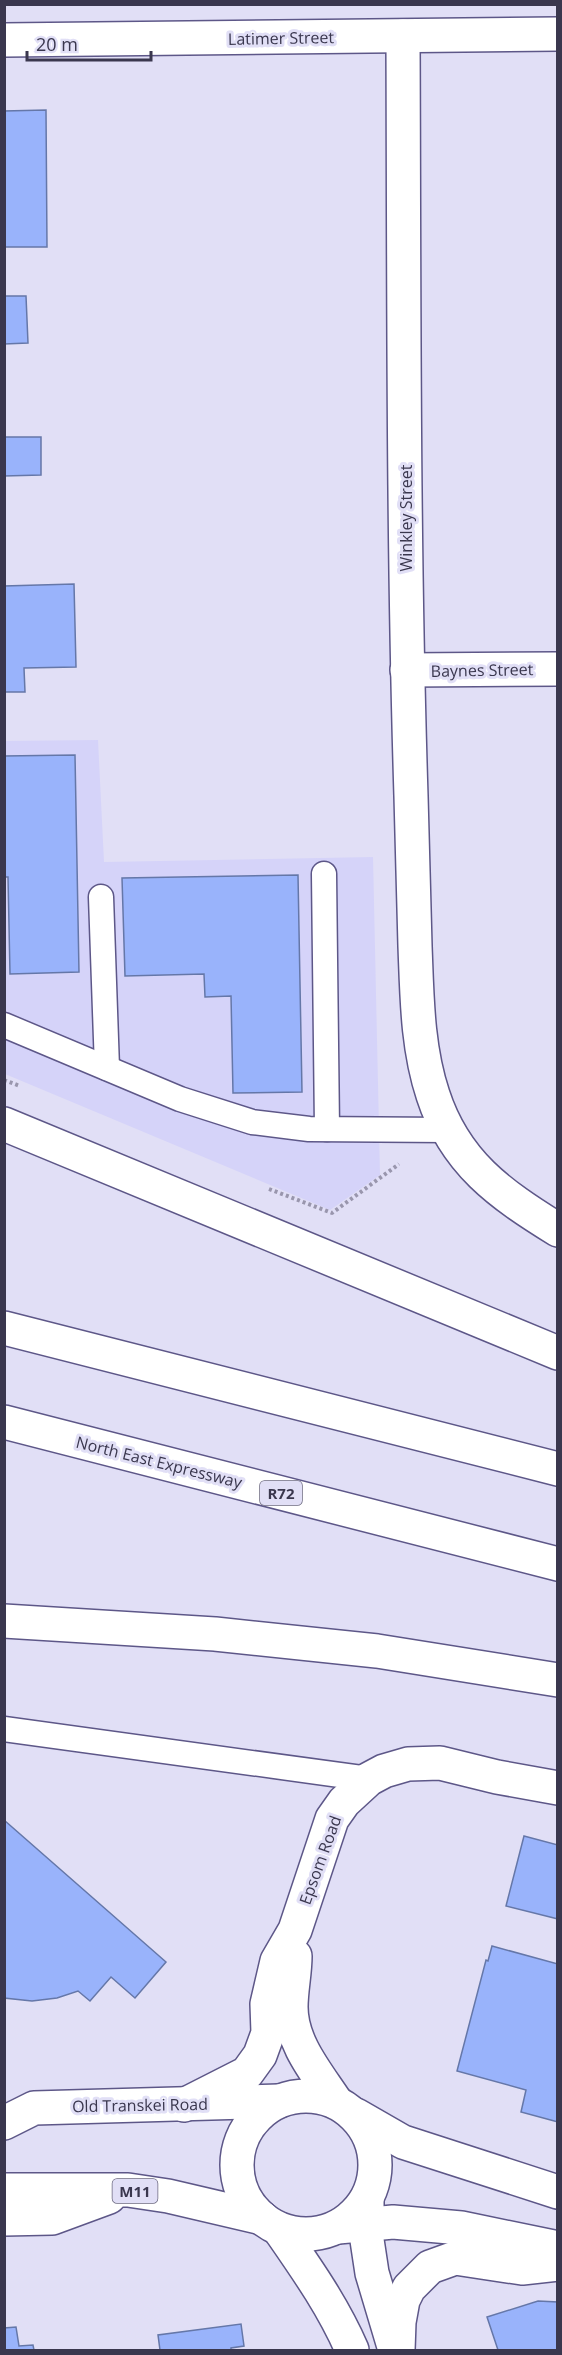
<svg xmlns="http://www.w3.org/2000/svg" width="562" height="2355" font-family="'Open Sans',sans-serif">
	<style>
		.built { fill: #d5d3f9 }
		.building { fill: #99b3fb; stroke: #6577a8; stroke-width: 1.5 }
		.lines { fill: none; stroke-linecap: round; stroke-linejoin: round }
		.service-casing { stroke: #5d5788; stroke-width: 27 }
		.minor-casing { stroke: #5d5788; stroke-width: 36 }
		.tertiary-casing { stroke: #5d5788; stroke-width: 36 }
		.primary-casing { stroke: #5d5788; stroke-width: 36 }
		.trunk-casing { stroke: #5d5788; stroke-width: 36 }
		.path { stroke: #9996ad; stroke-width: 4; stroke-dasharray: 3 3; stroke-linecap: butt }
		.service { stroke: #fff; stroke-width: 24 }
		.minor { stroke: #fff; stroke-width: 33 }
		.tertiary { stroke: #fff; stroke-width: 33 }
		.primary { stroke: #fff; stroke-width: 33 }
		.trunk { stroke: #fff; stroke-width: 33 }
		.labels { text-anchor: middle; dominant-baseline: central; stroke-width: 6; stroke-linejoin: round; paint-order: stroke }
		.shield { fill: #e1dff6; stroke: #6c6980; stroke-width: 1.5 }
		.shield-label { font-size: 15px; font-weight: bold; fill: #3a374e }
		.street-label { font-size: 16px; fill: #3a374e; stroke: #e1dff6 }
	</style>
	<rect width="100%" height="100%" fill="#e1dff6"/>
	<path class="built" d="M 98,740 L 104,862 L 373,857 L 380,1175 L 330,1210 L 5,1074 L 4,741 Z"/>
	<g class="building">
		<path d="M 46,110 L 47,247 L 4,247 L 4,111 Z"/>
		<path d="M 4,296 L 26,296 L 28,343 L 4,344 Z"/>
		<path d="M 4,437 L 41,437 L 41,475 L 4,476 Z"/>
		<path d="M 74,584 L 76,667 L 24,668 L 25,692 L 4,692 L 4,586 Z"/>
		<path d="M 75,755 L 79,972 L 10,974 L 8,877 L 4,877 L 4,756 Z"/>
		<path d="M 298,875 L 302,1092 L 233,1093 L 231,996 L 205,997 L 204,974 L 125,976 L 122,878 Z"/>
		<path d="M 4,1820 L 166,1962 L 135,1998 L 111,1977 L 90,2001 L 78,1991 L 57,1998 L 32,2001 L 4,1998 Z"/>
		<path d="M 524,1836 L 558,1845 L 558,1919 L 506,1906 Z"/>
		<path d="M 492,1946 L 558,1964 L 558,2122 L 521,2112 L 526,2090 L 457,2071 L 486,1960 L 488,1961 Z"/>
		<path d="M 538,2301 L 558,2302 L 558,2350 L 498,2350 L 487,2317 Z"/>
		<path d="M 241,2324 L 244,2346 L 231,2348 L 231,2350 L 160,2350 L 158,2335 Z"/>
		<path d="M 16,2327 L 19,2346 L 33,2345 L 34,2350 L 4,2350 L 4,2328 Z"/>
	</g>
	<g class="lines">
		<defs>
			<g id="service">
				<path d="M 324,874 L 327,1129"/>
				<path d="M 101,897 L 107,1068"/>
				<path d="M 4,1025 L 180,1099 L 252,1122 L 309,1129 L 447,1130"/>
				<path d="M 4,1729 L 369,1779"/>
			</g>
			<g id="minor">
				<path d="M 403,36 C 404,289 403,543 411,796 C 412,846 414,896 415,946 C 417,996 417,1047 433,1095 C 455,1163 500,1194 558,1230"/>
				<path d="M 4,40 L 558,34"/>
				<path d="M 407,670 L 558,669"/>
				<path d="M 295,1956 C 295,1973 291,1990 291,2007 C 291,2043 317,2073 336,2102"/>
				<path d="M 184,2105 L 247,2073 L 260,2055 L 268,2033 L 267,2004 L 277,1961 L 295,1930 L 332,1819 L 344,1802 L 369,1779 L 384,1771 L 408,1764 L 440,1763 L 497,1777 L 558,1788"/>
			</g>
			<g id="tertiary">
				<path d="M 367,2199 L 367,2240 L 372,2273 L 395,2350"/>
				<path d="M 279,2229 C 306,2268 333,2306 352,2350"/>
			</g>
			<g id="primary">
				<circle cx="306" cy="2165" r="69"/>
				<path d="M 356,2115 L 403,2142 L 558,2192"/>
				<path d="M 4,2123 L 34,2108 L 279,2101"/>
				<path d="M 4,2190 L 128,2190 L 168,2196 L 262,2218"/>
				<path d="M 4,2219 L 52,2218 L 109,2197"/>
				<path d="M 338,2227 L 393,2222 L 461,2228 L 558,2248"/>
				<path d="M 398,2350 L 399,2322 L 403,2300 L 409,2288 L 430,2267 L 455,2258 L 522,2268 L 558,2264"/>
			</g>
			<g id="trunk">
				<path d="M 4,1124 L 558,1353"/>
				<path d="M 4,1328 L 558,1469"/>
				<path d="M 4,1422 L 558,1564"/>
				<path d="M 4,1621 L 215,1634 L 377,1651 L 558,1680"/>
			</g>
		</defs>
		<use href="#service" class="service-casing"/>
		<use href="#minor" class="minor-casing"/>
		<use href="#tertiary" class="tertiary-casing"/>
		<use href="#primary" class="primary-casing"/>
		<use href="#trunk" class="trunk-casing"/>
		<g class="path">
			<path d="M 4,1080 L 20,1086"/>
			<path d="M 269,1189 L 332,1213 L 399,1164"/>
		</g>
		<use href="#service" class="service"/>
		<use href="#minor" class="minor"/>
		<use href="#tertiary" class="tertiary"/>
		<use href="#primary" class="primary"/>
		<use href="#trunk" class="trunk"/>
	</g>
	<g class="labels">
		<g class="shield">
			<rect x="260" y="1481" width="42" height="24" rx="4.5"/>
			<rect x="112.5" y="2179" width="45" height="24" rx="4.5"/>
		</g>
		<g class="shield-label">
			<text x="281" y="1493">R72</text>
			<text x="135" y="2191">M11</text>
		</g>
		<g class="street-label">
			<text transform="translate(281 38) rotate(-1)">Latimer Street</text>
			<text transform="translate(406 518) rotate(-90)">Winkley Street</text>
			<text transform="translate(482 670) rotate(-1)">Baynes Street</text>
			<text transform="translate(159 1462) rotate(14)">North East Expressway</text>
			<text transform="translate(320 1860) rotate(-70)">Epsom Road</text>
			<text transform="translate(140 2105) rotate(-1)">Old Transkei Road</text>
		</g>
	</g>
	<rect width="562" height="2355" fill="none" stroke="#3a374e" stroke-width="12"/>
	<path d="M27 51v9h124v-9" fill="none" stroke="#3a374e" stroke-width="3"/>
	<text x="36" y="51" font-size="18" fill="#3a374e" stroke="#e1dff6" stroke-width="4.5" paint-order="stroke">20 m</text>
</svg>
